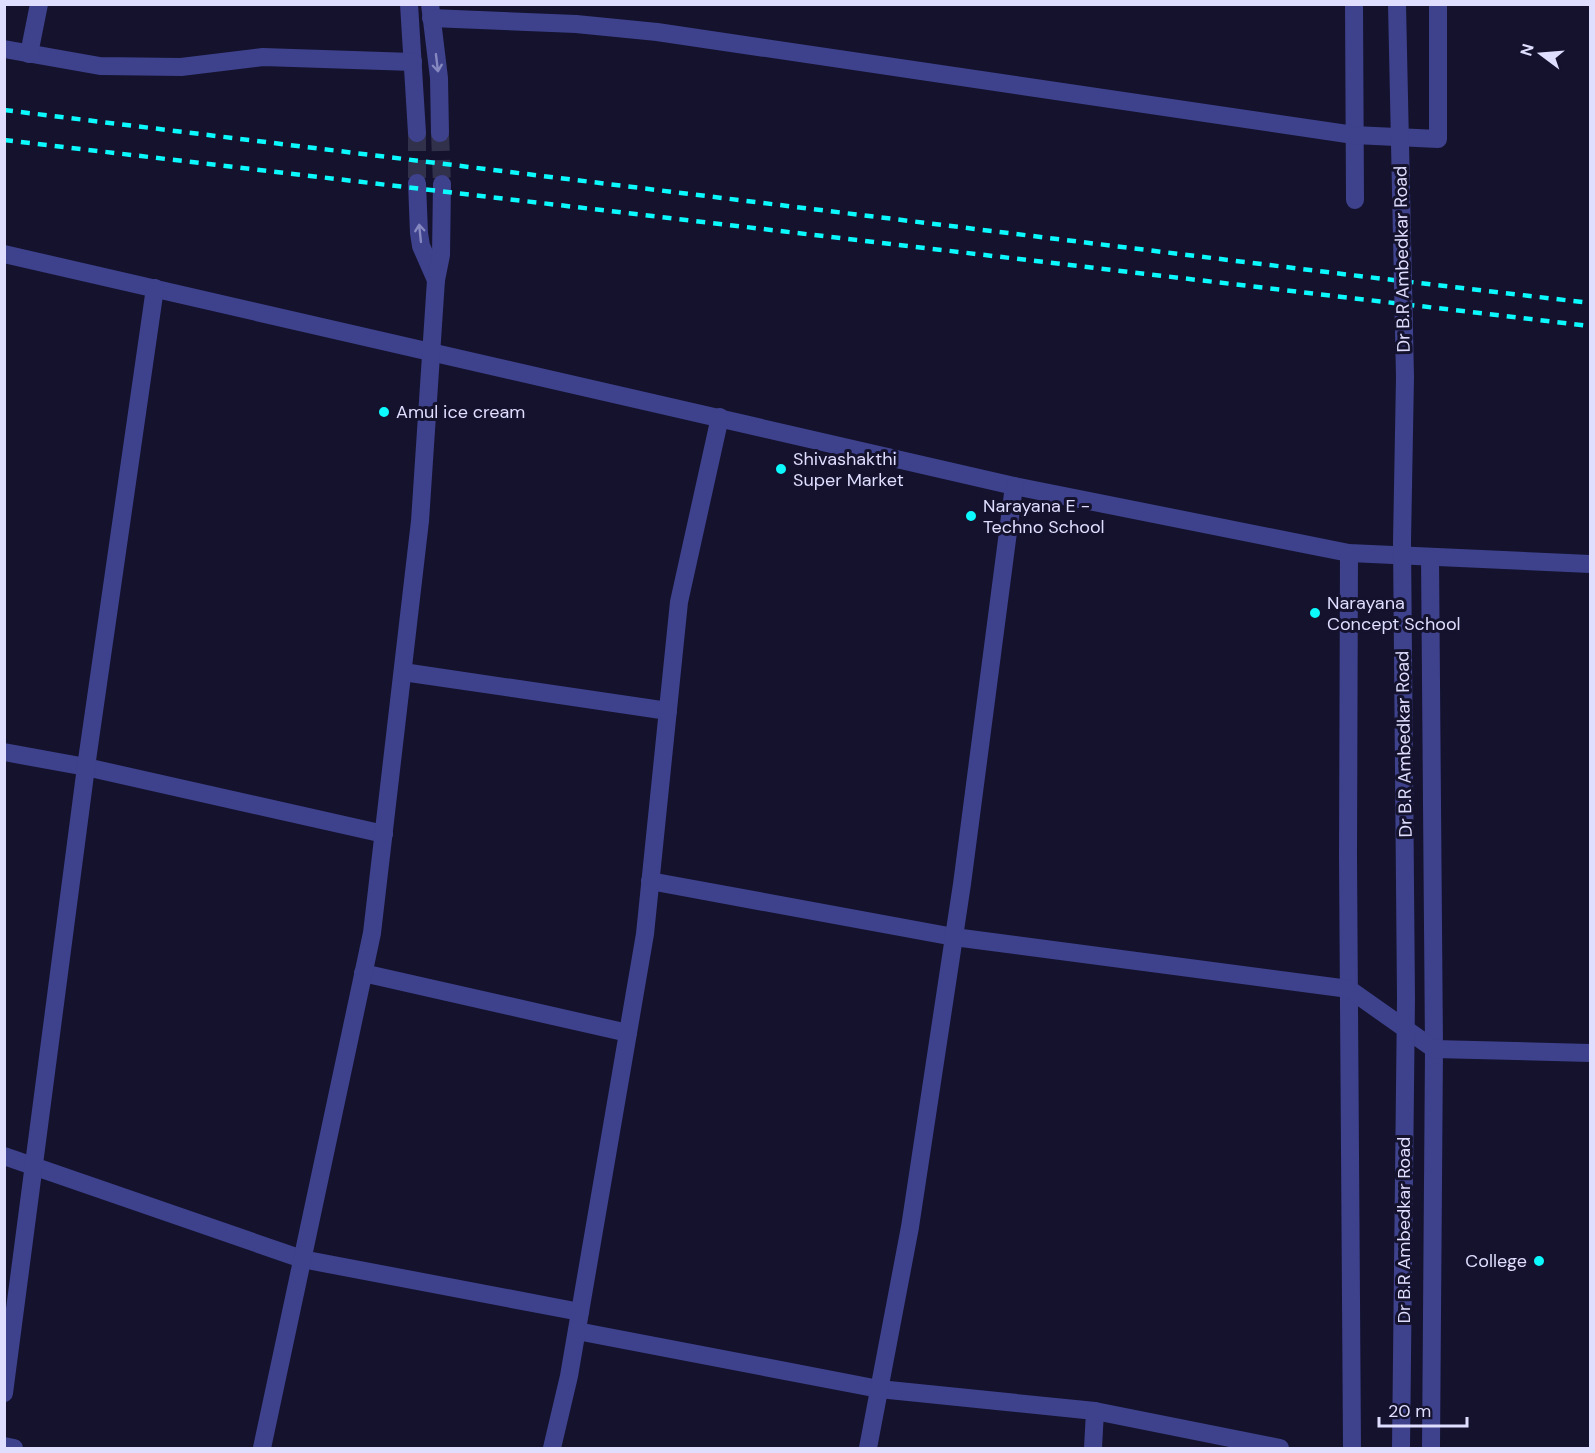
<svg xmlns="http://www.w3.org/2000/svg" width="1595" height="1453" font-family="'DM Sans',sans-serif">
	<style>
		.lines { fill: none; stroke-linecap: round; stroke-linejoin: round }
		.minor-tunnel { stroke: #32314c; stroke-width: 18; stroke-dasharray: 18 9; stroke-linecap: butt }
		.minor { stroke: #3e418c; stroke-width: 18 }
		.rail { stroke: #0cf9fd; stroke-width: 4.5; stroke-dasharray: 9 8; stroke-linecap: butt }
		.minor-bridge { stroke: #3e418c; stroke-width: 18 }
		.oneway { stroke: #8688c0 }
		.poi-dot { fill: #0cf9fd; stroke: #14122d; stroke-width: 2 }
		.labels { text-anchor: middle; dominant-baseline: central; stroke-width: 6; stroke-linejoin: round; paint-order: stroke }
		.street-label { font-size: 18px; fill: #dfdeff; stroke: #14122d }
		.poi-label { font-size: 18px; fill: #dfdeff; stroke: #14122d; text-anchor: start }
	</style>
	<rect width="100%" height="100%" fill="#14122d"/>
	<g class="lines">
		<g class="minor-tunnel">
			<path d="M 417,133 L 417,183"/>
			<path d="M 440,133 L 442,184"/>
		</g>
		<g class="minor">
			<path d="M 409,4 L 417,133"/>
			<path d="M 430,4 L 439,78 L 440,133"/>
			<path d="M 1354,4 L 1355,200"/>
			<path d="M 431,18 L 576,24 L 657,32 L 1354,135 L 1438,139 L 1438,4"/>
			<path d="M 4,49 L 100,66 L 181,67 L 263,57 L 413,62"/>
			<path d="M 29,54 L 39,4"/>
			<path d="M 417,183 L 419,233 L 421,246 L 436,280"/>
			<path d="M 4,254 L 1014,486 L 1349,553 L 1590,564"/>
			<path d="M 1349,553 L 1348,857 L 1352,1448"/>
			<path d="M 1430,558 L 1434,1049 L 1431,1448"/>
			<path d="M 403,672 L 668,711"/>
			<path d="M 4,752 L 86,767 L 384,834"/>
			<path d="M 650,881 L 954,937 L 1349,989 L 1434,1049 L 1590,1053"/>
			<path d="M 363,973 L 628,1033"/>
			<path d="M 4,1156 L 302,1259 L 580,1312"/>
			<path d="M 577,1331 L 879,1389 L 1095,1411 L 1093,1448"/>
			<path d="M 4,1393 L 86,767 L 155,288"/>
			<path d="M 1095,1411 L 1280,1448"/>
			<path d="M 4,1446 L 14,1448"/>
			<path d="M 262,1448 L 372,933 L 420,521 L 436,280 L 441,255 L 442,184"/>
			<path d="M 552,1448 L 569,1376 L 645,934 L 679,602 L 720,417"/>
			<path d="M 868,1448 L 910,1227 L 962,884 L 1014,486"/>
		</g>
		<g class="rail">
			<path d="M 4,110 L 1359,276 L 1590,303"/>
			<path d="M 4,140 L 1590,326"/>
		</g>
		<path class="minor-bridge" d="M 1397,4 L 1405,377 L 1402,542 L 1406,998 L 1401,1448"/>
	</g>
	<defs><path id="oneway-shaft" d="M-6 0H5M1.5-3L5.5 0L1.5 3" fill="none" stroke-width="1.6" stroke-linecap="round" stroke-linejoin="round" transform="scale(1.5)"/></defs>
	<g class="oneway">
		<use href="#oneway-shaft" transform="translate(437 63) rotate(83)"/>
		<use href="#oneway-shaft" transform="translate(420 233) rotate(-96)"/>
	</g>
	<g class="poi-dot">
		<circle cx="384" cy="412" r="6"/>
		<circle cx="781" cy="469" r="6"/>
		<circle cx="971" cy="516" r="6"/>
		<circle cx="1315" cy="613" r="6"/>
		<circle cx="1539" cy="1261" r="6"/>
	</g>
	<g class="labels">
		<g class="street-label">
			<text transform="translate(1402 259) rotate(-91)">Dr B.R Ambedkar Road</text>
			<text transform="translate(1404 744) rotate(-91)">Dr B.R Ambedkar Road</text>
			<text transform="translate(1404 1230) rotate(-90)">Dr B.R Ambedkar Road</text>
		</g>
		<g class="poi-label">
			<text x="396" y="412">Amul ice cream</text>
			<text x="793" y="459">Shivashakthi<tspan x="793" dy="21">Super Market</tspan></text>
			<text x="983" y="506">Narayana E -<tspan x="983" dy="21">Techno School</tspan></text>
			<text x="1327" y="603">Narayana<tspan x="1327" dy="21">Concept School</tspan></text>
			<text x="1527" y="1261" text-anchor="end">College</text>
		</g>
	</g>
	<rect width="1595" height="1453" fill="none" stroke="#dfdeff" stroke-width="12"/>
	<g transform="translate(1541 54) rotate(286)" stroke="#14122d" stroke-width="4.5" paint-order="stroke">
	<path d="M0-4.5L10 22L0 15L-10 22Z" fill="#dfdeff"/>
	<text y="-9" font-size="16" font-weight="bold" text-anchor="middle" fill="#dfdeff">N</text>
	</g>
	<path d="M1379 1417v9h88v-9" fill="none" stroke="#dfdeff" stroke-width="3"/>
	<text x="1388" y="1417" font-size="18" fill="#dfdeff" stroke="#14122d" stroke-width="4.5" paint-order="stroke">20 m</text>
</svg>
